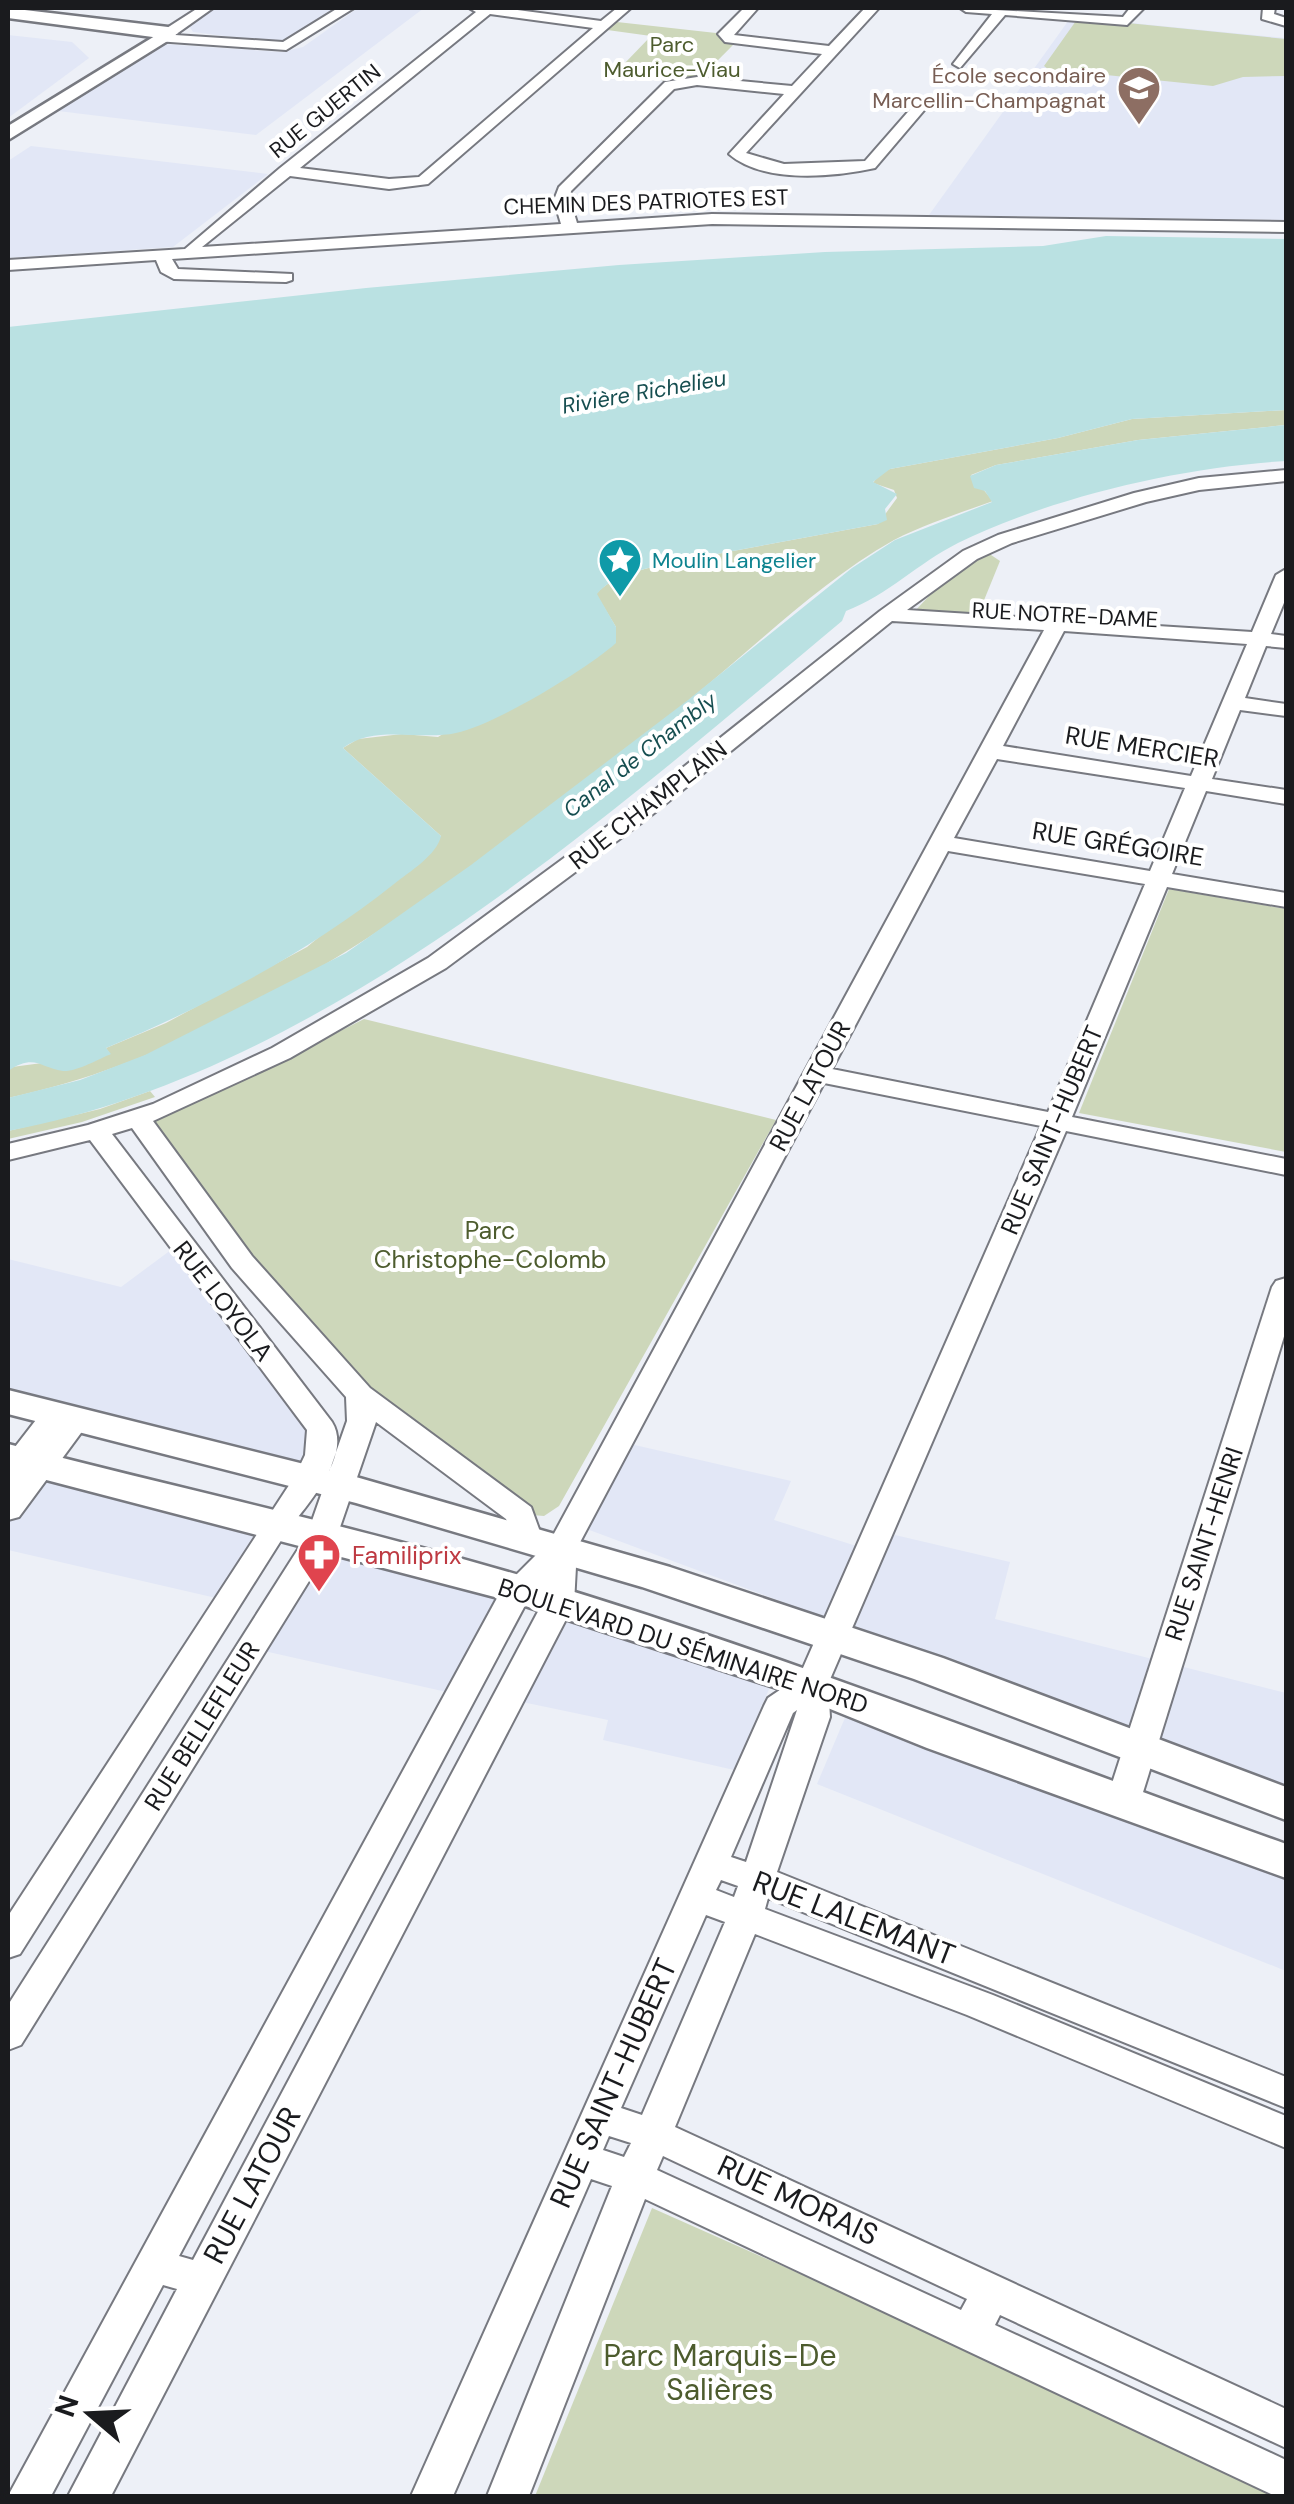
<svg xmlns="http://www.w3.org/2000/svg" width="1294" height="2504" font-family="'DM Sans',sans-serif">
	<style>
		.built { fill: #e2e7f6 }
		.green { fill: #cdd7ba }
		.water { fill: #bae1e2 }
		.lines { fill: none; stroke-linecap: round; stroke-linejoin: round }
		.minor-casing { stroke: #777980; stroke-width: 4 }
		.major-casing { stroke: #777980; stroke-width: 5 }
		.highway-casing { stroke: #777980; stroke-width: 5 }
		.minor { fill: #fff; fill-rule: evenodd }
		.major { fill: #fff; fill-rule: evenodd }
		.highway { fill: #fff; fill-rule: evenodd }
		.labels { text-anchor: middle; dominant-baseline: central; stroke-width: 8; stroke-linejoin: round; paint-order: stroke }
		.far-park-label { font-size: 22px; fill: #4d5c2e; stroke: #fff }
		.far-education-label { font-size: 22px; fill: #785e54; stroke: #fff; text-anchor: end }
		.far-street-label { font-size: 22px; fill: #1a1b1e; stroke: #fff }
		.far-water-label { font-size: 22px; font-style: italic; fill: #164e50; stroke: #fff }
		.far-culture-label { font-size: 22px; fill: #0d838f; stroke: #fff; text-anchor: start }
		.street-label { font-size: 25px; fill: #1a1b1e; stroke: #fff }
		.park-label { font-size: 25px; fill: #4d5c2e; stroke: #fff }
		.health-label { font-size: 25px; fill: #be3a42; stroke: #fff; text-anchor: start }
		.near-street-label { font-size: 30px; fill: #1a1b1e; stroke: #fff }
		.near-park-label { font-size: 30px; fill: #4d5c2e; stroke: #fff }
	</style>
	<rect width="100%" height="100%" fill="#edf0f7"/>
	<g class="built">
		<path d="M 215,8 L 336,8 L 289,41 L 279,43 L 193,32 L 189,26 Z"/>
		<path d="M 358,8 L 424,8 L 256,135 L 58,111 L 162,44 L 282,52 L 303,47 Z"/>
		<path d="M 1071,17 L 1286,38 L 1286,220 L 929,215 Z"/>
		<path d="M 8,35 L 72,42 L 89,58 L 8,118 Z"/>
		<path d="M 31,146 L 268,174 L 173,247 L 8,258 L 8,161 Z"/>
		<path d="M 179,1244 L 322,1429 L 310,1476 L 8,1401 L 8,1259 L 121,1287 Z"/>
		<path d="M 626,1443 L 791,1481 L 774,1520 L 869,1550 L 878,1531 L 1010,1562 L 995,1619 L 1286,1693 L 1286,1789 L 584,1528 Z"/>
		<path d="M 41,1466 L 276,1524 L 229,1601 L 8,1550 L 8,1510 Z"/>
		<path d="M 322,1536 L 518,1589 L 460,1695 L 251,1648 Z"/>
		<path d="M 558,1604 L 773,1680 L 734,1770 L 603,1740 L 608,1720 L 508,1699 Z"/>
		<path d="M 847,1713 L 942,1737 L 1286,1861 L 1286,1971 L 817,1784 Z"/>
	</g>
	<g class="green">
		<path d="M 1078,18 L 1286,39 L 1286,76 L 1243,77 L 1213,86 L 1048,69 L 1044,66 Z"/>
		<path d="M 608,21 L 725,34 L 737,41 C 687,91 691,95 624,64 L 651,36 L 600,29 Z"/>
		<path d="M 1286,410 L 1286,425 L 1138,440 L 996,465 L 971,475 L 993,501 C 960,513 925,524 894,540 C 818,583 759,644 689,700 C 491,856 258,1045 8,1098 L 8,1071 L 12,1067 L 110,1054 L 106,1048 L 166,1023 L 307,947 L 441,836 L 343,748 L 358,739 L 402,734 L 438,737 L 616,627 L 596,594 C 613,575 645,569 668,563 L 878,524 L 897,498 L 894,490 L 873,483 L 881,472 L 890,469 L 1058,438 L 1132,419 Z"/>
		<path d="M 988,553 L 1000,561 L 978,615 L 914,612 L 944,580 Z"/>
		<path d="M 1169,889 L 1286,909 L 1286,1152 L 1079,1113 Z"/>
		<path d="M 364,1019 L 776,1120 L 559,1506 L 544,1516 L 520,1514 L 373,1396 L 312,1335 L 148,1122 L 249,1077 Z"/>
		<path d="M 150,1091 L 155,1097 L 82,1122 L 8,1139 L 8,1131 L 100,1109 Z"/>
		<path d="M 652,2208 L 1286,2489 L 1286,2496 L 535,2496 Z"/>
	</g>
	<g class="water">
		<path d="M 1106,236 L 1286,239 L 1286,410 L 1132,419 L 1058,438 L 890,469 L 873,482 L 897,494 L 885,509 L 887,520 L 878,524 L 668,563 C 645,569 612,575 597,594 L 616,627 L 616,643 C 587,669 493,726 456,733 C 420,741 374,724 343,748 L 441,836 C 437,855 409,872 394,884 C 307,953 209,1005 106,1048 L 111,1054 C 99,1059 76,1072 63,1071 C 40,1068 35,1053 8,1071 L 8,327 L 366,288 L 619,265 L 825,252 L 1043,246 Z"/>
		<path d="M 1286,425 L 1286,461 C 1182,467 1052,497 958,543 C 918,563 888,595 846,611 L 842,621 C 602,821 323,1071 8,1131 L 8,1098 L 80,1080 L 145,1055 L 346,953 L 471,865 L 688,700 L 852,568 L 895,540 L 992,502 L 985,491 L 974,488 L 970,476 L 996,465 L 1138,440 Z"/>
	</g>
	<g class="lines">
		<defs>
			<g id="minor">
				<path d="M 198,8 L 213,8 L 175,35 L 283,42 L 338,8 L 354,8 L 286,50 L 156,41 L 156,35 Z"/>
				<path d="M 469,8 L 502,8 L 601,21 L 617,8 L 631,8 L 428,184 L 389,189 L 290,176 L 202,247 L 561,224 L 554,200 L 559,187 L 665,82 L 697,77 L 792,86 L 822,54 L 725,42 L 718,34 L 744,8 L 758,8 L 734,35 L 829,46 L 865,8 L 879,8 L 746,153 L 784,164 L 865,161 L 914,105 L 926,108 L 875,168 C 833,177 764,184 729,154 L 784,94 L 697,85 L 674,89 L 571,191 L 570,200 L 577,223 L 712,214 L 1286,222 L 1286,232 L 712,224 L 172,259 L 178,269 L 292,274 L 292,280 L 286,282 L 174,279 L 161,272 L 156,260 L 8,270 L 8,260 L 185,249 L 280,168 L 476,12 ZM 490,14 L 593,28 L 419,177 L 389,179 L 300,168 Z"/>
				<path d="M 960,8 L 1123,17 L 1130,8 L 1144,8 L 1127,25 L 1005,15 L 960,68 L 953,64 L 992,14 L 966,12 Z"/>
				<path d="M 1263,8 L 1275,8 L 1274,14 L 1286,18 L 1286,26 L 1262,19 Z"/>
				<path d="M 1286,470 L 1286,481 L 1199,490 L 1146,502 L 1012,543 L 977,559 L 907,610 L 1252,632 L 1276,575 L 1286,569 L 1286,598 L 1271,634 L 1286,636 L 1286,648 L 1266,646 L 1245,698 L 1286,704 L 1286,716 L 1240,710 L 1212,779 L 1286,790 L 1286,804 L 1206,791 L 1172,874 L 1286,893 L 1286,907 L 1167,887 L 1072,1117 L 1286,1159 L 1286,1175 L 1066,1131 L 828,1684 L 830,1717 L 777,1872 L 1286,2077 L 1286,2108 L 768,1898 L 765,1909 L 993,1995 L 1286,2116 L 1286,2148 L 967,2015 L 755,1934 L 675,2127 L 1286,2409 L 1286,2448 L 1000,2315 L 995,2325 L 1286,2460 L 1286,2496 L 1271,2494 L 645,2199 L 529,2496 L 487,2496 L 612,2186 L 591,2179 L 453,2496 L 411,2496 L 764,1706 L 768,1698 L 799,1677 L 1041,1126 L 824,1083 L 577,1548 L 574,1604 L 111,2496 L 68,2496 L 177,2289 L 163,2285 L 51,2496 L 8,2496 L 502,1589 L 550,1541 L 1044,630 L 892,621 L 648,818 L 446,968 L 290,1058 L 153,1121 L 252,1256 L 370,1388 L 531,1507 L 543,1540 L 539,1547 L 528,1551 L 517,1547 L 506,1519 L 376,1422 L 337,1536 L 21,2045 L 8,2050 L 8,2005 L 307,1535 L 347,1421 L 346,1397 L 232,1268 L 132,1128 L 112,1134 L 332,1422 C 353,1456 306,1506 287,1531 L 20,1954 L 8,1958 L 8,1916 L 295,1476 L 305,1455 L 307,1430 L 90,1140 L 8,1160 L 8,1144 L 88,1125 L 153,1104 L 272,1048 L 428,958 L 632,808 L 880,611 L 963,551 L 998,535 L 1134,493 L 1199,478 ZM 1064,631 L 1247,644 L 1191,776 L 1003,746 ZM 997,759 L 1185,788 L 1150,871 L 954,838 ZM 948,851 L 1145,884 L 1048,1112 L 832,1069 ZM 544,1583 L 542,1604 L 193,2260 L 179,2256 L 530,1596 ZM 797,1710 L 746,1862 L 731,1857 L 793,1713 ZM 721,1880 L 738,1886 L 734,1897 L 716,1890 ZM 706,1915 L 725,1922 L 642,2115 L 621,2108 ZM 609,2136 L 631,2143 L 624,2157 L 603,2150 ZM 663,2156 L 967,2299 L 961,2310 L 657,2170 Z"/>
				<path d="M 1286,1278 L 1286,1330 L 1140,1802 L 1135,1811 L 1123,1815 L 1111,1811 L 1106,1802 L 1272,1287 L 1276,1281 Z"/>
				<path d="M 56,1404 L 69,1411 L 87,1411 L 92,1418 L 19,1517 L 8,1520 L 8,1456 L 46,1407 Z"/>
			</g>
			<g id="major">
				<path d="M 168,28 L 174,29 L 174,37 L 8,140 L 8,126 Z"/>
				<path d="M 8,1390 L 356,1477 L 670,1567 L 943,1658 L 1286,1787 L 1286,1820 L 914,1679 L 642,1587 L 356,1503 L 8,1414 Z"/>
				<path d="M 8,1444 C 181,1489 358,1527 529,1578 C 786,1655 1034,1754 1286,1844 L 1286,1878 L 927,1748 L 783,1690 L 510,1601 L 8,1470 Z"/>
			</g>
			<path id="highway" d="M 8,8 L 168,27 L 178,33 L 168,39 L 8,18 Z"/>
		</defs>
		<use href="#minor" class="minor-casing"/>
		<use href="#major" class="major-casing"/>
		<use href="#highway" class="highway-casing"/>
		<use href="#minor" class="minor"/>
		<use href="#major" class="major"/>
		<use href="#highway" class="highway"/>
	</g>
	<defs>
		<symbol id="school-pin" viewBox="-11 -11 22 30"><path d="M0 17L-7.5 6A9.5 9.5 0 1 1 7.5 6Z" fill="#8d6e63" stroke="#fff"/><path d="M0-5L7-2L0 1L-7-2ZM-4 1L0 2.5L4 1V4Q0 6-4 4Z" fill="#fff"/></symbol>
		<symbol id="sight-pin" viewBox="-11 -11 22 30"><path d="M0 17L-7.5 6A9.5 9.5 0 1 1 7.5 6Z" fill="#0f9aa8" stroke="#fff"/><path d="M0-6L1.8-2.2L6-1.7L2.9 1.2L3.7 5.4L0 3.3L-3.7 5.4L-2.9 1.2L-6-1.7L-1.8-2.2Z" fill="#fff"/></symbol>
		<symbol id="pharmacy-pin" viewBox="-11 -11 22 30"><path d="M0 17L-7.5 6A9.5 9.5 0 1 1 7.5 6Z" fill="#e0444e" stroke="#fff"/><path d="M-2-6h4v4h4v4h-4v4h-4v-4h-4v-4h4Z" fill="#fff"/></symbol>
	</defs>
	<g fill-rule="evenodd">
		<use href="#school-pin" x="1114" y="63" width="50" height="68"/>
		<use href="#sight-pin" x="595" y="535" width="50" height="68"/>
		<use href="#pharmacy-pin" x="294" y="1530" width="50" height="68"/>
	</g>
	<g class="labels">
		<g class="far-park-label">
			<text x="672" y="44">Parc<tspan x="672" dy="25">Maurice-Viau</tspan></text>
		</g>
		<g class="far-education-label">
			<text x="1106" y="75">École secondaire<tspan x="1106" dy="25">Marcellin-Champagnat</tspan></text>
		</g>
		<g class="far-street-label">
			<text transform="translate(325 111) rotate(-39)">RUE GUERTIN</text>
			<text transform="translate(646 202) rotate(-2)">CHEMIN DES PATRIOTES EST</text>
			<text transform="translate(1065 615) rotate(3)">RUE NOTRE-DAME</text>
		</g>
		<g class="far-water-label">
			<text transform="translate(644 392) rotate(-10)">Rivière Richelieu</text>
			<text transform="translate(640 755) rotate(-38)">Canal de Chambly</text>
		</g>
		<g class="far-culture-label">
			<text x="652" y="560">Moulin Langelier</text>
		</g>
		<g class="street-label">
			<text transform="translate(1142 747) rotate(9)">RUE MERCIER</text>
			<text transform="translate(648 805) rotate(-38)">RUE CHAMPLAIN</text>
			<text transform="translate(1118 844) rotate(9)">RUE GRÉGOIRE</text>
			<text transform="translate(810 1086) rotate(-62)">RUE LATOUR</text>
			<text transform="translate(1052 1130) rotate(-67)">RUE SAINT-HUBERT</text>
			<text transform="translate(223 1301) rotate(52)">RUE LOYOLA</text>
			<text transform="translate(1204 1544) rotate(-72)">RUE SAINT-HENRI</text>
			<text transform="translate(683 1646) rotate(18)">BOULEVARD DU SÉMINAIRE NORD</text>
			<text transform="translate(202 1726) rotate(-58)">RUE BELLEFLEUR</text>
		</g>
		<g class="park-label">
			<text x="490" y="1230">Parc<tspan x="490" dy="29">Christophe-Colomb</tspan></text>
		</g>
		<g class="health-label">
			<text x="352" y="1555">Familiprix</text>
		</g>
		<g class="near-street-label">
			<text transform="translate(854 1918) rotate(21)">RUE LALEMANT</text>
			<text transform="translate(613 2083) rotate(-66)">RUE SAINT-HUBERT</text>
			<text transform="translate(252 2185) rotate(-62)">RUE LATOUR</text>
			<text transform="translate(798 2200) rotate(25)">RUE MORAIS</text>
		</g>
		<g class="near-park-label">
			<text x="720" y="2355">Parc Marquis-De<tspan x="720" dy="34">Salières</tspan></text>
		</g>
	</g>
	<rect width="1294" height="2504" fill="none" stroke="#1a1b1e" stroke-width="20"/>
	<g transform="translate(90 2414) rotate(289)" stroke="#ffffff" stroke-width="8" paint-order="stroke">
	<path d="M0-8L18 38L0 25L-18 38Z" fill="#1a1b1e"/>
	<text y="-15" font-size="28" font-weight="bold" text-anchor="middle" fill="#1a1b1e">N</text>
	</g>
</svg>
